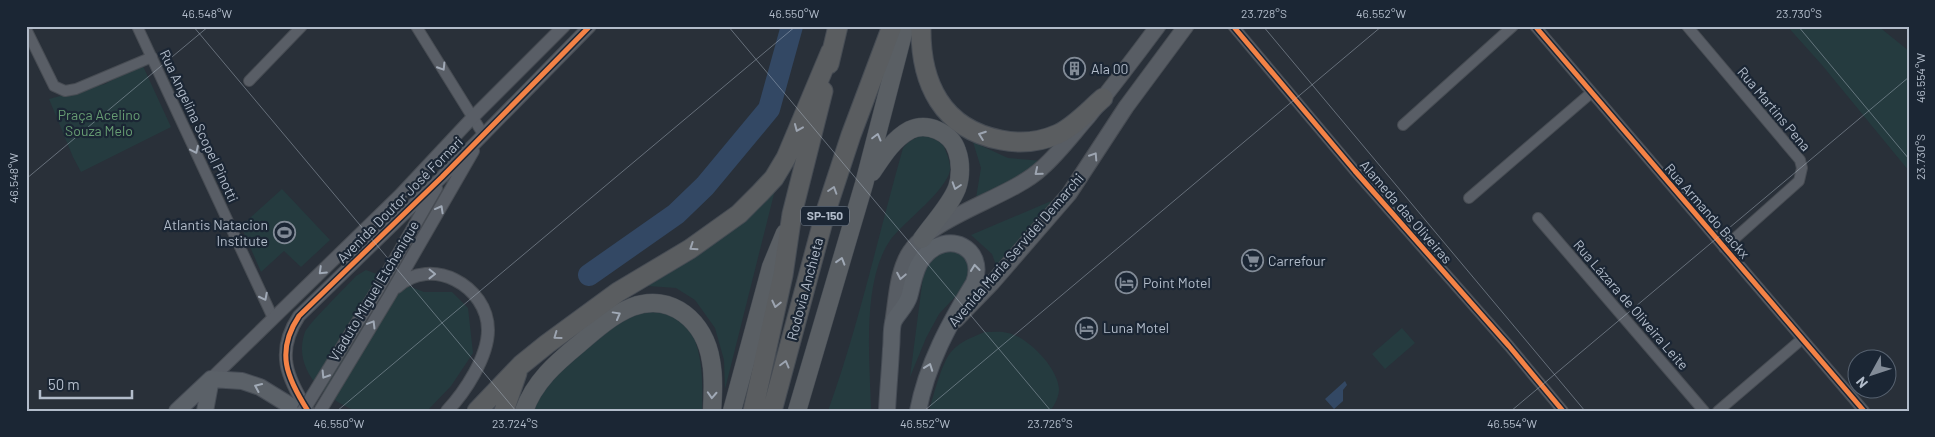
<svg xmlns="http://www.w3.org/2000/svg" width="1935" height="437" viewBox="0 0 1935 437" font-family="Barlow,sans-serif">
<style>
.green{fill:#253b3f}
.water{fill:#334864}
.lines{fill:none;stroke-linecap:round;stroke-linejoin:round}
.river{stroke:#334864;stroke-width:22}
.minor-casing{stroke:#474c53;stroke-width:12}
.tertiary-casing{stroke:#474c53;stroke-width:14}
.secondary-casing{stroke:#474c53;stroke-width:17}
.primary-casing{stroke:#464c55;stroke-width:18}
.trunk-casing{stroke:#464c54;stroke-width:19}
.motorway-casing{stroke:#464c54;stroke-width:21}
.minor{stroke:#595e66;stroke-width:10}
.tertiary{stroke:#595e66;stroke-width:12}
.secondary{stroke:#585d64;stroke-width:15}
.primary{stroke:#5b6168;stroke-width:16}
.trunk{stroke:#5a5f64;stroke-width:18}
.motorway{stroke:#5a5d60;stroke-width:19}
.tertiary-bridge-casing{stroke:#474c53;stroke-width:14;stroke-linecap:butt}
.tertiary-bridge{stroke:#595e66;stroke-width:12}
.cycleway-casing{stroke:#1b2634;stroke-width:8}
.cycleway{stroke:#f48246;stroke-width:5}
.oneway{stroke:#a0a9b6}
.oneway2{stroke:#9ca4b0}
.oneway3{stroke:#a1aab6}
.ticks{fill:none;stroke:#b2bcca;stroke-width:1;stroke-opacity:0.45}
.labels{text-anchor:middle;stroke-width:4.5;stroke-linejoin:round;paint-order:stroke}
.shield{fill:#1b2634;stroke:#858f9d;stroke-width:1}
.shield-label{font-size:12px;font-weight:bold;fill:#b2bcca}
.poi-label{font-size:14px;fill:#b2bcca;stroke:#1b2634;text-anchor:start}
.street-label{font-size:14px;fill:#b2bcca;stroke:#1b2634}
.park-label{font-size:14px;fill:#679d73;stroke:#1b2634}
.neatline{fill:none;stroke:#b2bcca;stroke-width:2}
.ticks-label{font-size:12px;text-anchor:middle;fill:#b2bcca}
</style>
<rect width="100%" height="100%" fill="#293039"/>
<path class="green" d="M1787 26H1878L1909 51V171L1822 65Z
M142 64 171 127 81 172 73 157 49 99 105 84Z
M927 135 943 144C946 152 951 162 950 170 947 190 904 222 891 239 861 281 870 361 871 411H828C859 325 878 236 903 148 909 140 917 136 927 135Z
M973 142 1008 158 1043 161 1000 189 976 198 981 168Z
M776 186 725 389 724 360 715 328 695 300 676 288 648 286 646 280Z
M282 189 330 240 301 267 284 251 261 272 241 226Z
M1056 199 997 268 992 254 971 235Z
M957 248 970 264 967 284 939 314 926 338 910 377 924 269 932 252Z
M366 270 424 292H452L468 308 473 353 451 386 427 411C412 411 365 414 354 410 323 398 292 368 305 332 309 323 347 286 356 276Z
M672 311C678 316 685 321 689 327 703 352 703 383 702 411H529L558 365 629 312Z
M1402 328 1415 343 1385 369 1372 354Z
M985 332C992 332 1001 331 1008 333 1028 337 1058 368 1059 389 1059 396 1055 405 1050 411H929C933 397 942 362 951 352 960 341 973 337 985 332Z"/>
<path class="water" d="M1345 381 1347 385 1343 390V401L1334 409 1325 399Z"/>
<g class="lines">
<path class="river" d="M589 275 676 214 705 186 769 109 792 26"/>
<defs>
<path id="minor" d="M137 26 273 318
M416 26 483 134
M1233 26 1355 171 1509 346 1563 411
M1535 26 1864 411
M1687 26 1800 160 1802 168 1799 181 1724 248
M26 29 54 86 65 91 76 89 152 57
M249 81 302 26
M1403 125 1513 26
M1469 198 1591 93
M1538 218 1704 411
M1718 411 1802 339"/>
<path id="tertiary" d="M397 287C431 255 488 286 488 330 488 357 465 392 447 411
M378 289 436 188
M211 379 400 195 473 117 564 26
M308 411C287 378 275 352 299 316L442 177 590 26
M320 411 390 295 473 151"/>
<path id="secondary" d="M893 320C896 301 897 279 905 261 922 218 1008 200 1042 168 1059 153 1073 134 1088 117 1112 87 1135 57 1158 26
M956 320 992 283 1069 194 1126 107 1186 26"/>
<path id="primary" d="M211 379 242 381 260 387 299 411
M177 411 211 379
M205 411 211 379
M887 411C888 390 890 370 891 349 892 341 891 331 893 323 895 316 906 307 909 297 913 284 914 269 923 258 947 228 987 248 974 283 949 324 927 364 918 411"/>
<path id="trunk" d="M872 172C882 157 893 139 910 130 927 122 951 132 957 151 961 162 961 177 957 188 950 206 933 223 922 239
M524 411C534 382 556 363 579 344 595 330 612 315 632 307 672 292 705 322 711 361 714 377 713 394 712 411
M732 411 771 267 785 233
M797 411 864 184 905 26"/>
<path id="motorway" d="M921 26C920 83 942 129 1001 140 1020 144 1040 142 1058 134 1075 126 1089 110 1103 98
M829 64 838 26
M477 411 521 365 547 344 618 292 690 249 739 214 760 193 774 178 786 158 831 51
M504 411 517 373
M753 411 783 275 792 214 823 91
M772 411 825 214 851 135 892 26"/>
</defs>
<use href="#minor" class="minor-casing"/>
<use href="#tertiary" class="tertiary-casing"/>
<use href="#secondary" class="secondary-casing"/>
<use href="#primary" class="primary-casing"/>
<use href="#trunk" class="trunk-casing"/>
<use href="#motorway" class="motorway-casing"/>
<use href="#minor" class="minor"/>
<use href="#tertiary" class="tertiary"/>
<use href="#secondary" class="secondary"/>
<use href="#primary" class="primary"/>
<use href="#trunk" class="trunk"/>
<use href="#motorway" class="motorway"/>
<defs>
<path id="tertiary-bridge" d="M303 411 378 289"/>
</defs>
<use href="#tertiary-bridge" class="tertiary-bridge-casing"/>
<use href="#tertiary-bridge" class="tertiary-bridge"/>
<defs>
<path id="cycleway" d="M1233 26 1355 171 1509 346 1563 411
M1535 26 1864 411
M308 411C287 378 275 352 299 316L442 177 590 26"/>
</defs>
<use href="#cycleway" class="cycleway-casing"/>
<use href="#cycleway" class="cycleway"/>
</g>
<defs><path id="oneway-chevron" d="M-2-3.5L2.5 0L-2 3.5" fill="none" stroke-width="1.6" stroke-linecap="round" stroke-linejoin="round" transform="scale(1.25)"/></defs>
<g class="oneway">
<use href="#oneway-chevron" transform="translate(442 67) rotate(58)"/>
<use href="#oneway-chevron" transform="translate(877 137) rotate(-75)"/>
<use href="#oneway-chevron" transform="translate(195 150) rotate(65)"/>
<use href="#oneway-chevron" transform="translate(956 186) rotate(108)"/>
<use href="#oneway-chevron" transform="translate(440 209) rotate(-61)"/>
<use href="#oneway-chevron" transform="translate(841 261) rotate(-73)"/>
<use href="#oneway-chevron" transform="translate(322 271) rotate(136)"/>
<use href="#oneway-chevron" transform="translate(432 274) rotate(1)"/>
<use href="#oneway-chevron" transform="translate(264 297) rotate(63)"/>
<use href="#oneway-chevron" transform="translate(617 315) rotate(-29)"/>
<use href="#oneway-chevron" transform="translate(372 324) rotate(-59)"/>
<use href="#oneway-chevron" transform="translate(325 375) rotate(122)"/>
<use href="#oneway-chevron" transform="translate(712 395) rotate(93)"/>
</g>
<g class="oneway2">
<use href="#oneway-chevron" transform="translate(798 128) rotate(113)"/>
<use href="#oneway-chevron" transform="translate(982 135) rotate(-160)"/>
<use href="#oneway-chevron" transform="translate(1094 156) rotate(-57)"/>
<use href="#oneway-chevron" transform="translate(1038 172) rotate(140)"/>
<use href="#oneway-chevron" transform="translate(833 190) rotate(-72)"/>
<use href="#oneway-chevron" transform="translate(693 247) rotate(146)"/>
<use href="#oneway-chevron" transform="translate(901 276) rotate(101)"/>
<use href="#oneway-chevron" transform="translate(776 304) rotate(103)"/>
<use href="#oneway-chevron" transform="translate(557 336) rotate(144)"/>
<use href="#oneway-chevron" transform="translate(785 364) rotate(-75)"/>
</g>
<g class="oneway3">
<use href="#oneway-chevron" transform="translate(975 268) rotate(-96)"/>
<use href="#oneway-chevron" transform="translate(929 367) rotate(-70)"/>
<use href="#oneway-chevron" transform="translate(258 387) rotate(-156)"/>
</g>
<path class="ticks" d="M193 26 516 411M728 26 1051 411M1263 26 1585 411M1798 26 1909 159M26 179 209 26M337 411 796 26M924 411 1382 26M1511 411 1909 77"/>
<defs>
<symbol id="building-ring" viewBox="-11 -11 22 22"><circle r="9.5" fill="#1b2634" stroke="#828b97" stroke-width="1.5"/><path d="M-4-6H4V6H1V3H-1V6H-4ZM-2.5-4.3h1.7v1.8h-1.7ZM.8-4.3h1.7v1.8H.8ZM-2.5-1h1.7V.8h-1.7ZM.8-1h1.7V.8H.8Z" fill="#828b97"/></symbol>
<symbol id="stadium-ring" viewBox="-11 -11 22 22"><circle r="9.5" fill="#1b2634" stroke="#828b97" stroke-width="1.5"/><path d="M0-5a6.5 5 0 1 0 0 10a6.5 5 0 1 0 0-10ZM-3.5-1.8h7v3.6h-7Z" fill="#828b97"/></symbol>
<symbol id="supermarket-ring" viewBox="-11 -11 22 22"><circle r="9.5" fill="#1b2634" stroke="#828b97" stroke-width="1.5"/><path d="M-6-5.5h2.5l.6 2H6L4.5 2H-2.5L-4.4-4H-6ZM-1.5 3.2a1.3 1.3 0 1 0 .1 0ZM3 3.2a1.3 1.3 0 1 0 .1 0Z" fill="#828b97"/></symbol>
<symbol id="hotel-ring" viewBox="-11 -11 22 22"><circle r="9.5" fill="#1b2634" stroke="#828b97" stroke-width="1.5"/><path d="M-6-4.5h1.5V1H6V5H4.5V3h-9V5H-6ZM-4 0a1.8 1.8 0 1 1 3.6 0ZM.5 0V-2.5h3Q6-2.5 6 0Z" fill="#828b97"/></symbol>
</defs>
<g fill-rule="evenodd">
<use href="#building-ring" x="1062" y="56" width="25" height="25"/>
<use href="#stadium-ring" x="272" y="220" width="25" height="25"/>
<use href="#supermarket-ring" x="1240" y="248" width="25" height="25"/>
<use href="#hotel-ring" x="1114" y="270" width="25" height="25"/>
<use href="#hotel-ring" x="1074" y="316" width="25" height="25"/>
</g>
<g class="labels">
<rect class="shield" x="801" y="206.5" width="48" height="19" rx="4"/>
<g class="shield-label">
<text x="825" y="220">SP-150</text>
</g>
<g class="poi-label">
<text x="1091" y="74">Ala 00</text>
<text x="268" y="230" text-anchor="end">Atlantis Natacion<tspan x="268" dy="16">Institute</tspan></text>
<text x="1268" y="266">Carrefour</text>
<text x="1143" y="288">Point Motel</text>
<text x="1103" y="333">Luna Motel</text>
</g>
<g class="street-label">
<text transform="translate(1774 109) rotate(50)" y="5">Rua Martins Pena</text>
<text transform="translate(199 126) rotate(65)" y="5">Rua Angelina Scopel Pinotti</text>
<text transform="translate(400 200) rotate(-45)" y="5">Avenida Doutor José Fornari</text>
<text transform="translate(1707 211) rotate(49)" y="5">Rua Armando Backx</text>
<text transform="translate(1406 212) rotate(49)" y="5">Alameda das Oliveiras</text>
<text transform="translate(1016 250) rotate(-49)" y="5">Avenida Maria Servidei Demarchi</text>
<text transform="translate(805 289) rotate(-75)" y="5">Rodovia Anchieta</text>
<text transform="translate(374 291) rotate(-59)" y="5">Viaduto Miguel Etchenique</text>
<text transform="translate(1631 305) rotate(49)" y="5">Rua Lázara de Oliveira Leite</text>
</g>
<g class="park-label">
<text x="99" y="120">Praça Acelino<tspan x="99" dy="16">Souza Melo</tspan></text>
</g>
</g>
<rect width="1935" height="437" fill="none" stroke="#1b2634" stroke-width="55"/>
<g transform="translate(1872 374) rotate(230)"><circle r="24" fill="#1b2634" stroke="#576270"/>
<path d="M0-4L9 19L0 12L-9 19Z" fill="#828b97"/>
<text y="-8" font-size="14" font-weight="bold" text-anchor="middle" fill="#b2bcca">N</text>
</g>
<path d="M40 390v8h92v-8" fill="none" stroke="#b2bcca" stroke-width="2.5"/>
<text x="48" y="390" font-size="15" fill="#b2bcca" stroke="#1b2634" stroke-width="4" paint-order="stroke">50 m</text>
<rect x="28" y="28" width="1880" height="382" class="neatline"/>
<g class="ticks-label">
<text x="207" y="18">46.548°W</text>
<text x="794" y="18">46.550°W</text>
<text x="1264" y="18">23.728°S</text>
<text x="1381" y="18">46.552°W</text>
<text x="1799" y="18">23.730°S</text>
<text transform="translate(1921 78) rotate(-90)" y="4">46.554°W</text>
<text transform="translate(1921 157) rotate(-90)" y="4">23.730°S</text>
<text transform="translate(14 178) rotate(-90)" y="4">46.548°W</text>
<text x="339" y="428">46.550°W</text>
<text x="515" y="428">23.724°S</text>
<text x="925" y="428">46.552°W</text>
<text x="1050" y="428">23.726°S</text>
<text x="1512" y="428">46.554°W</text>
</g>
</svg>
